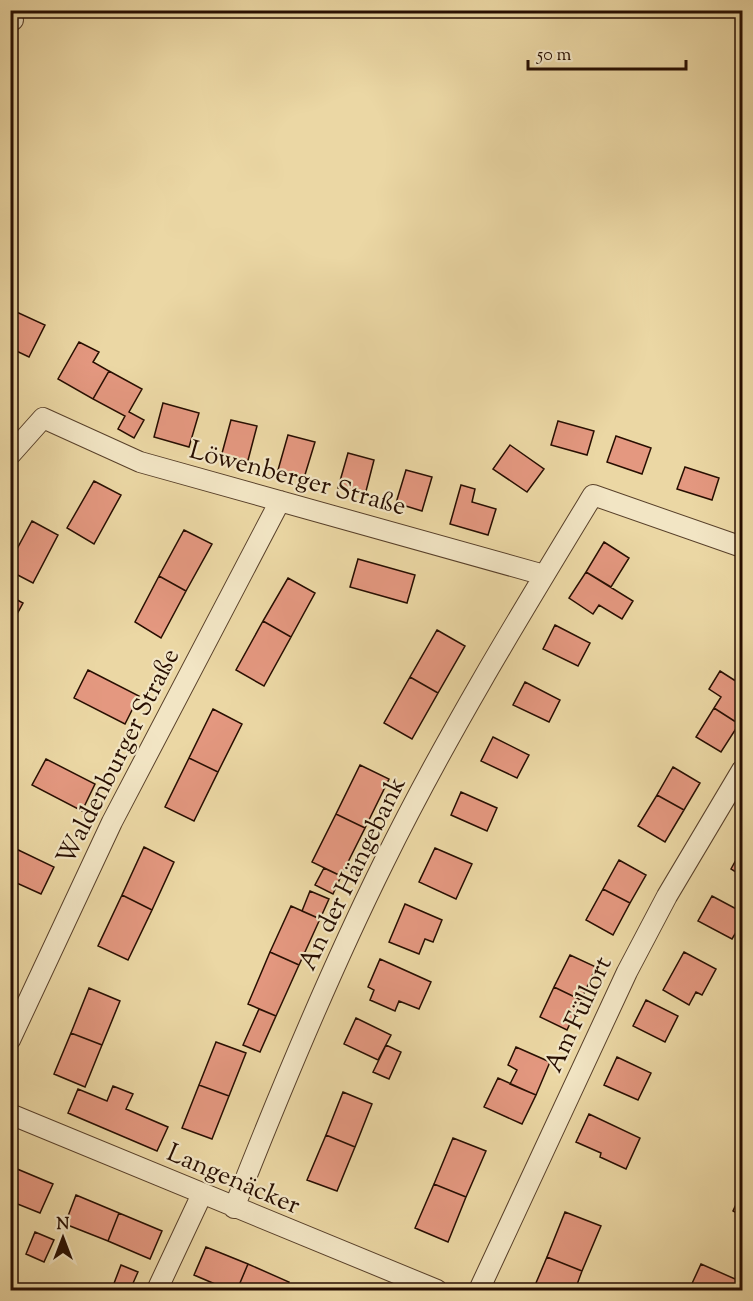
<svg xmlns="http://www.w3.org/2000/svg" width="753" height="1301" viewBox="0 0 753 1301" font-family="'Sorts Mill Goudy',serif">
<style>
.building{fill:#e49880;stroke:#270e01;stroke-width:1.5}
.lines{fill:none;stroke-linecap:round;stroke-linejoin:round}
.minor-casing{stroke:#58402a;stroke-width:22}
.minor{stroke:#f2e5c4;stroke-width:20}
.labels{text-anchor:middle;stroke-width:4.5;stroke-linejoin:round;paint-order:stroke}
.street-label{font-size:26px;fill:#270e01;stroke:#f2e5c4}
</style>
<rect width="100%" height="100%" fill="#ebd7a4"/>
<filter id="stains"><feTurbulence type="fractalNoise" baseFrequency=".00333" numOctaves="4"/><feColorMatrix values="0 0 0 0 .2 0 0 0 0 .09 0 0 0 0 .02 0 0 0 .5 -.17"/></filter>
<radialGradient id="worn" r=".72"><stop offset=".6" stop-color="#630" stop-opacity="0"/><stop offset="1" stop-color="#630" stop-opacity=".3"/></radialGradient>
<path class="building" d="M10 309 45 325 29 357 10 348Z
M79 342 99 352 93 362 109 371 93 399 58 379Z
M109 371 142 389 129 412 144 420 134 438 118 429 125 416 93 399Z
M163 403 199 413 189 447 154 437Z
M231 420 257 426 247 464 221 457Z
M558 421 594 431 587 455 551 445Z
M288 435 315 442 304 478 278 470Z
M616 436 651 448 642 474 607 462Z
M510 445 544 469 527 492 493 469Z
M348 453 374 460 365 495 338 488Z
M685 467 719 478 712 500 677 489Z
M406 470 432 477 422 511 396 503Z
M94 481 121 495 94 544 67 528Z
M461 485 475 489 472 502 496 509 488 535 450 524Z
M32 521 58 535 33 583 10 571V562Z
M184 530 212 544 186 591 159 576Z
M604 542 629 558 611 587 586 572Z
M358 559 415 575 407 603 350 587Z
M586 572 633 601 622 619 599 605 593 614 569 598Z
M159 576 186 591 161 638 135 622Z
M288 578 315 593 291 637 263 621Z
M10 596 23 603 10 627Z
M263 621 291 637 264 686 236 670Z
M555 625 590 643 578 666 543 649Z
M437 630 465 646 438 693 410 677Z
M88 670 139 696 125 724 74 698Z
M720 671 742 685V718L739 724 714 708 721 697 709 689Z
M410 677 438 693 412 739 384 723Z
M525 682 560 700 549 722 513 705Z
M714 708 739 724 721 752 696 737Z
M213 709 242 724 218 772 189 758Z
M493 737 529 755 517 778 481 761Z
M189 758 218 772 194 821 165 807Z
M46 759 95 784 82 811 32 785Z
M360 765 389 779 365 828 336 814Z
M673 767 700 783 684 810 657 795Z
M461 792 497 808 487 831 451 815Z
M657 795 684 810 665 842 638 826Z
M336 814 365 828 341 876 312 862Z
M10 846 54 867 41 894 10 880Z
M144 847 174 862 152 910 122 895Z
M435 848 472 864 456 899 419 882Z
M742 849V876L731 869Z
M619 860 646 875 630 903 603 889Z
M324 868 341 876 333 894 315 885Z
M603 889 630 903 613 935 586 920Z
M310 891 329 899 320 919 302 911Z
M122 895 152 910 128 960 98 946Z
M712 896 742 912V932L738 929 732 939 698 921Z
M405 904 442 920 433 942 425 939 419 954 389 942Z
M291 906 320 919 299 965 270 952Z
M270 952 299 965 276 1016 248 1004Z
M684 952 716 969 702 995 696 992 689 1005 663 990Z
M570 955 596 967 581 1000 554 987Z
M380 959 431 982 419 1009 399 1001 395 1011 370 1000 374 990 368 987Z
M554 987 581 1000 567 1030 540 1017Z
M89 988 120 1001 102 1045 71 1033Z
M646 1000 678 1016 665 1042 633 1026Z
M259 1009 276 1016 260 1052 243 1045Z
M356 1018 391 1035 378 1060 344 1044Z
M71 1033 102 1045 85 1087 54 1074Z
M216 1042 246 1053 229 1096 199 1085Z
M386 1045 401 1052 389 1079 373 1072Z
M516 1047 550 1062 536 1095 510 1084 517 1070 508 1065Z
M617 1057 651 1073 638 1100 604 1085Z
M498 1078 536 1095 522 1124 484 1107Z
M199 1085 229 1096 212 1139 182 1128Z
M113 1086 133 1094 126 1109 168 1127 157 1151 68 1113 78 1089 107 1101Z
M343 1092 372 1104 355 1147 326 1135Z
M589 1114 640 1138 626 1169 600 1157 601 1153 576 1142Z
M326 1135 355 1147 337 1191 307 1180Z
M453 1138 486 1151 466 1197 434 1184Z
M10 1166 53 1184 40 1213 10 1201Z
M434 1184 466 1197 448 1242 415 1228Z
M742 1192V1216L733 1211Z
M76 1195 119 1213 108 1241 65 1224Z
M565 1212 601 1226 582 1271 547 1257Z
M119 1213 162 1231 150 1259 108 1241Z
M35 1232 54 1240 44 1262 26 1254Z
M206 1247 248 1264 237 1290H229L194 1275Z
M547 1257 582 1271 575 1290H533Z
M248 1264 289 1282 285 1290H237Z
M701 1264 742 1282V1290H689Z
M121 1265 138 1272 130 1290 113 1286Z"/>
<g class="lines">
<defs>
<path id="minor" d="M10 17 13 20
M10 455 43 418 140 462 544 575
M10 1040 112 822 280 501
M10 1114 437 1290
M234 1208C280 1091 328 975 384 862 446 736 520 615 593 495L742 547
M157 1290 202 1194
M479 1290 627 972 667 896 742 770"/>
</defs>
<use href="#minor" class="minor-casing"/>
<use href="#minor" class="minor"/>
</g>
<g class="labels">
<g class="street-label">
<text transform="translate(298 477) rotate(15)" y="9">Löwenberger Straße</text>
<text transform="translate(117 756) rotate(-63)" y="9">Waldenburger Straße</text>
<text transform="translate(351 873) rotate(-64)" y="9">An der Hängebank</text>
<text transform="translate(577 1014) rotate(-65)" y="9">Am Füllort</text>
<text transform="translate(234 1178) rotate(23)" y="9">Langenäcker</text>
</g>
</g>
<rect width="753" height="1301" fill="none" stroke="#ebd7a4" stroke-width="36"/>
<rect x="12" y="12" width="729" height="1277" fill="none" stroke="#270e01" stroke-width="3"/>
<rect x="18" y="18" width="717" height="1265" fill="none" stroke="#270e01" stroke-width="1.5"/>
<g transform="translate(63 1238)" stroke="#f2e5c4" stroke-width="4.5" paint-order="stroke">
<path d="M0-4.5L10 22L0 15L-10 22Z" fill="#270e01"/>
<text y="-9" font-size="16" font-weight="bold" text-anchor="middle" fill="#270e01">N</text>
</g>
<path d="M528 60v9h158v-9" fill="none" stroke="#270e01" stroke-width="3"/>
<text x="537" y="60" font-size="18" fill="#270e01" stroke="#f2e5c4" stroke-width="4.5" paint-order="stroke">50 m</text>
<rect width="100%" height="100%" filter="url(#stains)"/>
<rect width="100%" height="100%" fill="url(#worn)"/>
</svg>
